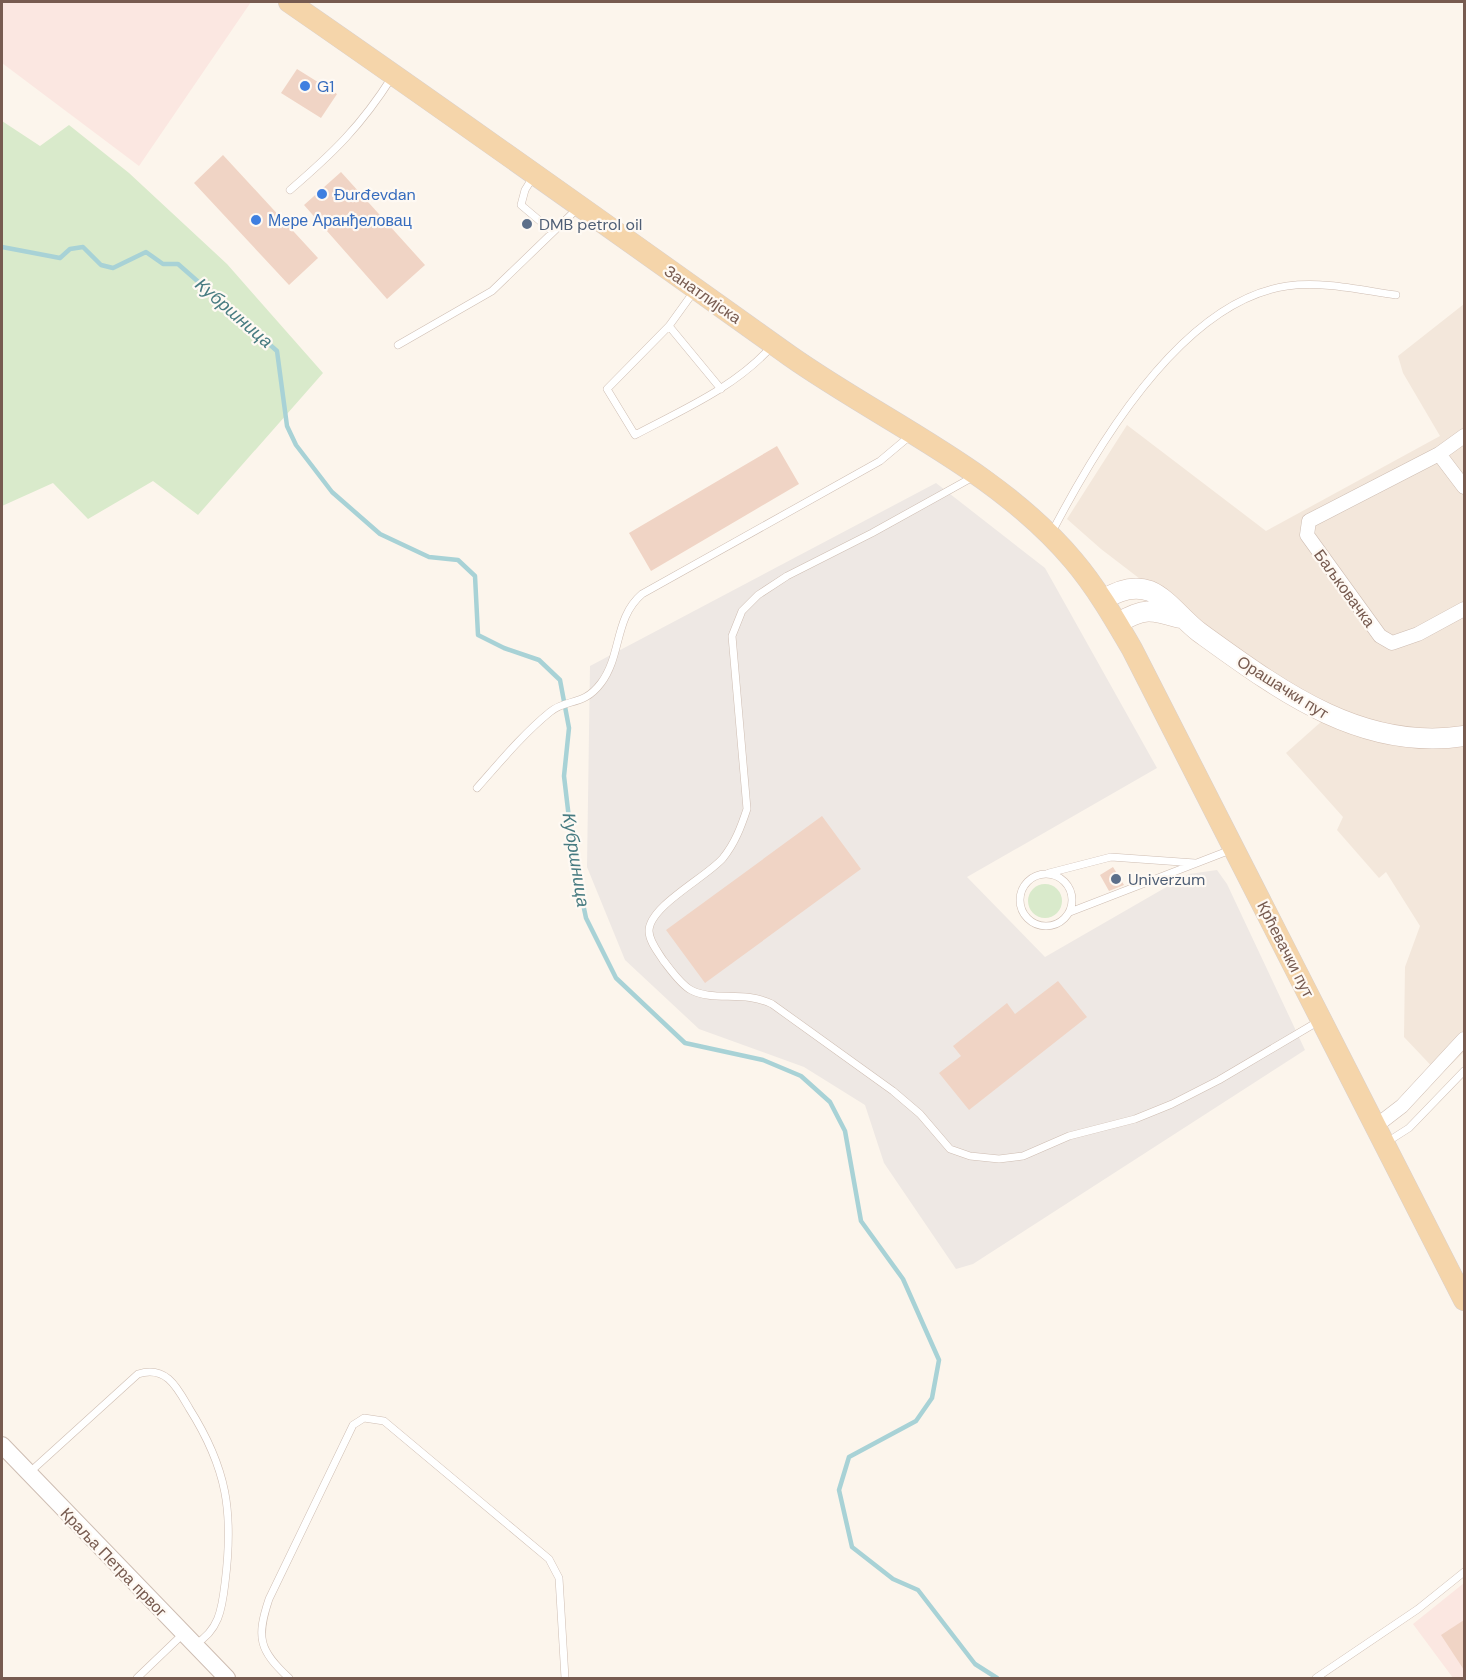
<svg xmlns="http://www.w3.org/2000/svg" width="1466" height="1680" viewBox="0 0 1466 1680" font-family="'DM Sans',sans-serif">
<style>
.residential{fill:#f3e7db}
.commercial{fill:#fbe7e1}
.industrial{fill:#eee8e4}
.green{fill:#d9eacb}
.lines{fill:none;stroke-linecap:round;stroke-linejoin:round}
.stream{stroke:#a8d2d6;stroke-width:4.5}
.building{fill:#f0d4c5}
.service-casing{stroke:#cebdb2;stroke-width:8}
.minor-casing{stroke:#cebdb2;stroke-width:15}
.tertiary-casing{stroke:#cebdb2;stroke-width:18}
.secondary-casing{stroke:#d3bfb2;stroke-width:21}
.primary-casing{stroke:#d9d1ce;stroke-width:22}
.service{stroke:#fff;stroke-width:7}
.minor{stroke:#fff;stroke-width:14}
.tertiary{stroke:#fff;stroke-width:16}
.secondary{stroke:#fff;stroke-width:20}
.primary{stroke:#f5d5aa;stroke-width:21}
.shop-dot{fill:#3f7fe0;stroke:#fef9f3;stroke-width:2}
.service-dot{fill:#5c6f8a;stroke:#fef9f3;stroke-width:2}
.labels{text-anchor:middle;stroke-width:4.5;stroke-linejoin:round;paint-order:stroke}
.shop-label{font-size:16px;fill:#366cbe;stroke:#fef9f3;text-anchor:start}
.service-label{font-size:16px;fill:#4e5e75;stroke:#fef9f3;text-anchor:start}
.street-label{font-size:16px;fill:#775b50;stroke:#fef9f3}
.water-label{font-size:18px;font-style:italic;fill:#477b81;stroke:#fef9f3}
</style>
<rect width="100%" height="100%" fill="#fcf5ec"/>
<path class="residential" d="M1464 304V1052L1440 1075 1404 1037 1405 967 1420 926 1386 872 1379 878 1337 830 1343 817 1286 753 1331 713 1204 628 1101 549 1067 519 1127 425 1266 531 1440 436 1403 373 1398 356Z"/>
<path class="commercial" d="M2 2H251L139 166 2 63Z
M1464 1583V1678H1453L1413 1624Z"/>
<path class="industrial" d="M936 483 1045 568 1157 768 967 877 1045 957 1189 874 1217 870 1227 884 1305 1050 973 1264 956 1269 884 1163 865 1105 804 1067 699 1029 625 960 587 867 590 666Z"/>
<path class="green" d="M2 121 40 146 69 125 129 173 227 264 323 373 198 515 153 481 88 519 53 483 2 506Z
M1028 901a17 17 0 1 1 34 0a17 17 0 1 1-34 0Z"/>
<g class="lines">
<path class="stream" d="M2 247 60 258 70 249 83 247 101 265 113 268 146 252 163 264H178L277 351 287 426 296 445 332 492 380 534 429 557 458 560 475 576 478 635 504 648 539 660 560 680 569 728 564 776 574 861 586 918 616 978 685 1043 763 1060 801 1076 830 1102 845 1131 861 1221 903 1279 939 1360 932 1398 916 1421 849 1457 839 1490 852 1547 893 1579 918 1590 975 1664 997 1678"/>
</g>
<path class="building" d="M297 69 337 94 321 118 281 93Z
M223 155 318 258 289 285 194 183Z
M341 172 425 265 387 299 304 205Z
M777 446 799 484 651 571 629 533Z
M822 816 861 869 705 983 666 930Z
M1113 867 1124 885 1109 891 1100 875Z
M1058 981 1087 1017 969 1110 939 1073 961 1056 953 1046 1007 1003 1015 1014Z
M1464 1620V1670L1441 1635Z"/>
<g class="lines">
<defs>
<path id="service" d="M533 177 525 190 521 205 553 232
M290 190C333 153 361 126 392 77
M695 290 669 326 607 389 635 435C682 410 736 387 772 346
M669 326 721 389
M398 345 492 291 578 208
M973 477 872 533 787 576 758 595 742 611 732 636 747 809C741 827 735 843 723 858 707 877 649 906 649 931 649 941 658 952 663 960 670 969 681 985 691 990 714 1002 744 990 772 1004L893 1091 920 1114 950 1149 970 1156 999 1159 1023 1156 1069 1136 1135 1119 1172 1104 1219 1080 1319 1021
M1051 534C1096 447 1182 301 1287 286 1323 281 1360 290 1396 295
M477 788C500 762 523 734 550 712 567 698 583 707 601 683 622 655 614 618 642 594L880 461 911 435
M1049 873 1111 857 1195 863
M1020 900a26 26 0 1 1 52 0a26 26 0 1 1-52 0Z
M1070 912 1233 849
M1387 1142 1409 1128 1464 1071
M30 1472 138 1374C166 1365 177 1387 189 1408 227 1468 234 1512 225 1583 222 1609 219 1631 194 1645
M137 1678 183 1634
M289 1678C259 1650 256 1638 269 1599L353 1425 364 1418 384 1421 549 1559 559 1578 565 1678
M1316 1678 1418 1609 1464 1572"/>
<path id="minor" d="M1464 436 1439 454 1309 521 1307 535 1380 636 1392 643 1418 634 1464 609
M1439 454 1464 487
M1376 1126 1402 1106 1464 1039"/>
<path id="tertiary" d="M2 1445 227 1678"/>
<path id="secondary" d="M1103 600C1117 591 1133 585 1150 591 1167 598 1183 620 1199 632 1278 689 1361 752 1464 736
M1118 623C1145 607 1152 610 1180 618"/>
<path id="primary" d="M289 2C457 118 623 237 790 356 884 422 997 470 1073 560 1096 587 1114 618 1132 649L1464 1300"/>
</defs>
<use href="#service" class="service-casing"/>
<use href="#minor" class="minor-casing"/>
<use href="#tertiary" class="tertiary-casing"/>
<use href="#secondary" class="secondary-casing"/>
<use href="#primary" class="primary-casing"/>
<use href="#service" class="service"/>
<use href="#minor" class="minor"/>
<use href="#tertiary" class="tertiary"/>
<use href="#secondary" class="secondary"/>
<use href="#primary" class="primary"/>
</g>
<g class="shop-dot">
<circle cx="305" cy="86" r="6"/>
<circle cx="322" cy="194" r="6"/>
<circle cx="256" cy="220" r="6"/>
</g>
<g class="service-dot">
<circle cx="527" cy="224" r="6"/>
<circle cx="1116" cy="879" r="6"/>
</g>
<g class="labels">
<g class="shop-label">
<text x="317" y="92">G1</text>
<text x="334" y="200">Đurđevdan</text>
<text x="268" y="226">Мере Аранђеловац</text>
</g>
<g class="service-label">
<text x="539" y="230">DMB petrol oil</text>
<text x="1128" y="885">Univerzum</text>
</g>
<g class="street-label">
<text transform="translate(703 294) rotate(35)" y="6">Занатлијска</text>
<text transform="translate(1345 588) rotate(54)" y="6">Баљковачка</text>
<text transform="translate(1283 687) rotate(32)" y="6">Орашачки пут</text>
<text transform="translate(1286 949) rotate(63)" y="6">Крћевачки пут</text>
<text transform="translate(114 1562) rotate(46)" y="6">Краља Петра првог</text>
</g>
<g class="water-label">
<text transform="translate(234 313) rotate(41)" y="6">Кубршница</text>
<text transform="translate(576 860) rotate(81)" y="6">Кубршница</text>
</g>
</g>
<rect width="1466" height="1680" fill="none" stroke="#775b50" stroke-width="6"/>
</svg>
